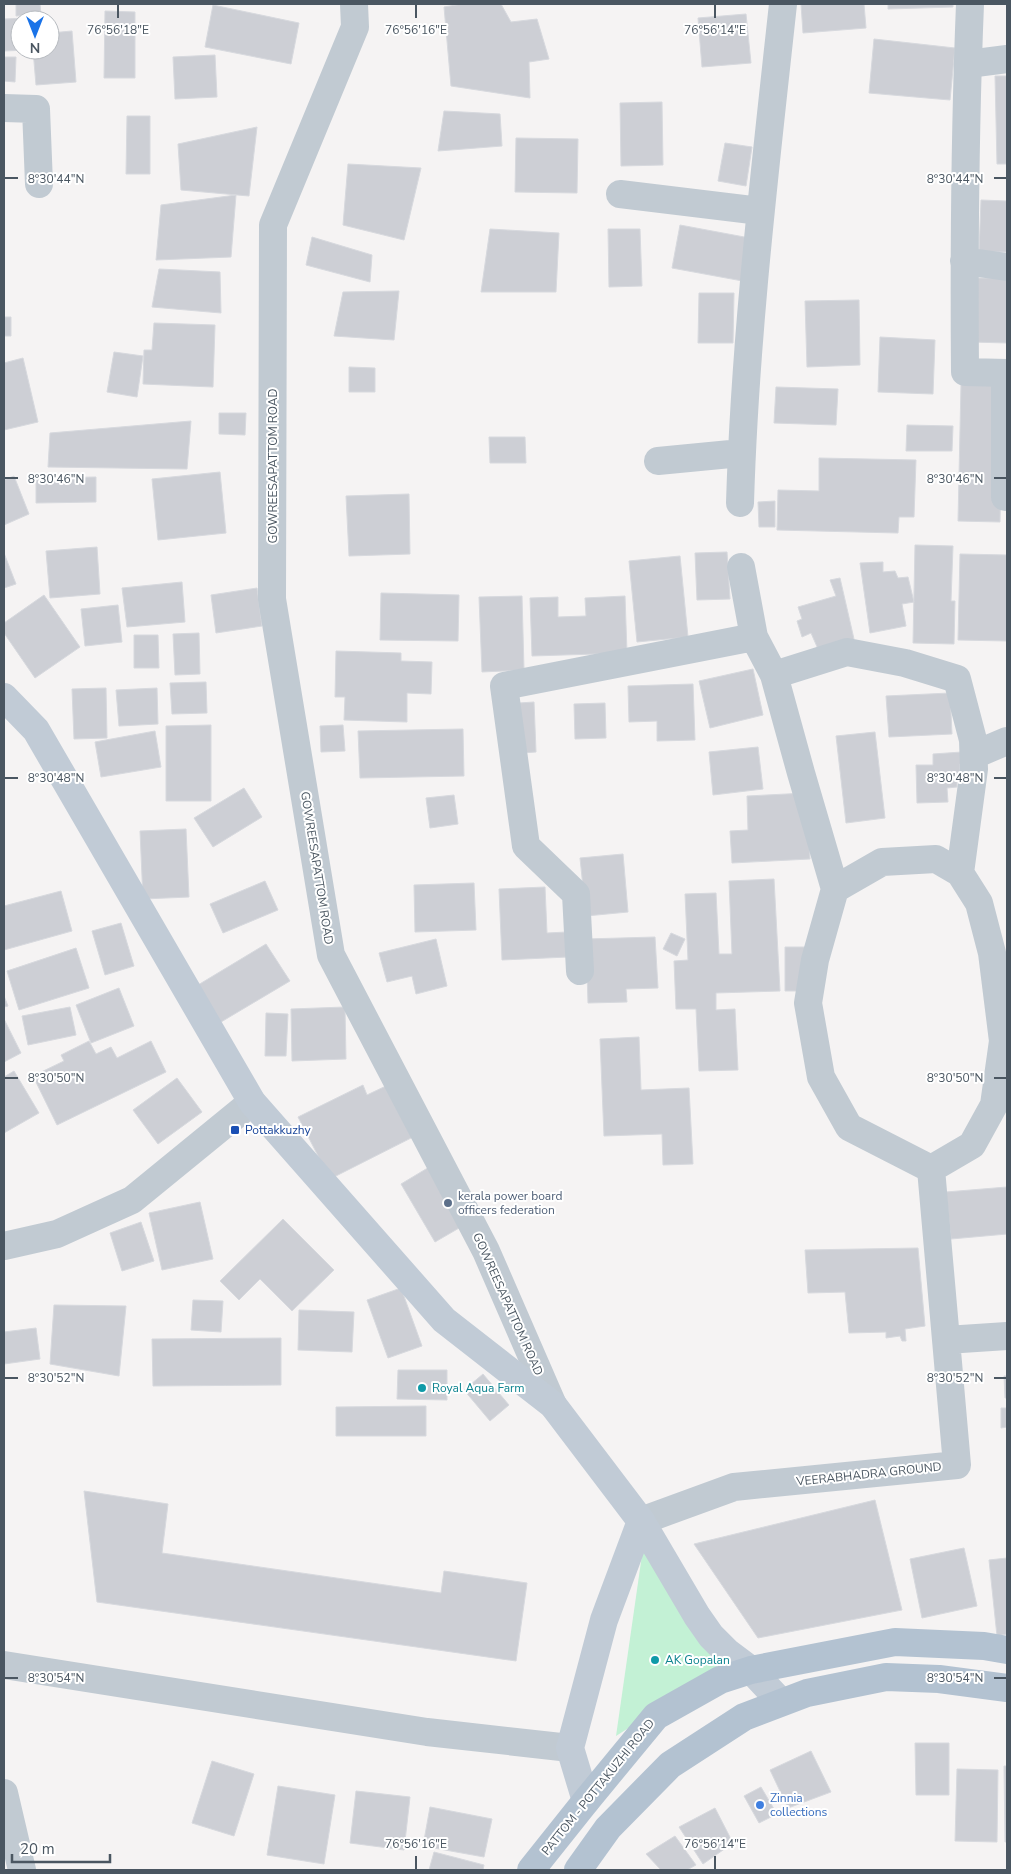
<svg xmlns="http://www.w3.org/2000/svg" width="1011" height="1874" viewBox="0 0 1011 1874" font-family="'Nunito Sans',sans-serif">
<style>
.green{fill:#c3f1d5}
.building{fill:#cdcfd5;stroke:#d7d9de}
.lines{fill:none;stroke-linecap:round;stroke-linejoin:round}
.minor{stroke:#c1cad2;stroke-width:28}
.tertiary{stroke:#c1cad2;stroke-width:28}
.secondary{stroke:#c1cbd6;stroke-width:28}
.primary{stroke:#b3c2d1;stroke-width:28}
.ticks{fill:none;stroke:#4a5661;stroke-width:2}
.transit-dot{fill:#1a4fb4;stroke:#fff;stroke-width:2}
.service-dot{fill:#5c6f8a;stroke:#fff;stroke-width:2}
.culture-dot{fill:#0f9aa8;stroke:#fff;stroke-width:2}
.shop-dot{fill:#3f7fe0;stroke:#fff;stroke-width:2}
.labels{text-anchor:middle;stroke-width:4;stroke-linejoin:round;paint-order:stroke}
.street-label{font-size:12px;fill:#4a5661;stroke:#fff}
.transit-label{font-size:12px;fill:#164399;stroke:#fff;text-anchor:start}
.service-label{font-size:12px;fill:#4e5e75;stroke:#fff;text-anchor:start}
.culture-label{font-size:12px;fill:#0d838f;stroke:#fff;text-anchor:start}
.shop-label{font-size:12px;fill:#366cbe;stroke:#fff;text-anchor:start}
.ticks-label{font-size:12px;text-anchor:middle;fill:#4a5661;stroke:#fff;stroke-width:4;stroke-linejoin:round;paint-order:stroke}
</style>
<rect width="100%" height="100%" fill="#f5f3f3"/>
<path class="green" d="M644 1541 719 1670 616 1736Z"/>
<path class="building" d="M16 4H40L41 15 16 16Z
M462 4H501L511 22 537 19 549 59 529 62 530 98 451 86 444 7Z
M801 4H864L866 28 803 33Z
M888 4H953V7L888 9Z
M213 5 299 23 291 64 205 47Z
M105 11 135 12V78H104Z
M746 14 751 63 702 67 698 18Z
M27 18V20H20V50H28L4 51V19Z
M72 31 76 82 36 85 33 50H50V33Z
M874 39 955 48 950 100 869 93Z
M215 55 217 97 175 99 173 57Z
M4 57H16L15 82 4 81Z
M995 76H1007V164H997Z
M662 102 663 165 621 166 620 103Z
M444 111 500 114 502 146 438 151Z
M127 116H150V174H126Z
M257 127 249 196 181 190 178 144Z
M516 138 578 139 577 193 515 192Z
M725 143 752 147 746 186 718 181Z
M348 164 421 168 404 240 343 225Z
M236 195 231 257 156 260 161 205Z
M981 200 1007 201V252H979Z
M680 225 755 239 748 282 672 268Z
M490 229 559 233 556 292H481Z
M608 229H640L642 286 609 287Z
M312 237 372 255 370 282 306 265Z
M159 269 220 272 221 313 152 307Z
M974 278H1007V343L972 342Z
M399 291 394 340 334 336 343 292Z
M699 293H734L733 343H698Z
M859 300 860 365 807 367 805 301Z
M4 317H11V336H4Z
M154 323 215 325 213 387 143 384 144 350H152Z
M880 337 935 340 933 394 878 392Z
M114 352 143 356 137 397 107 392Z
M23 358 38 422 4 430V363Z
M349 367 375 368V392H349Z
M961 384H1003L1000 522 958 521Z
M776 387 838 389 836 425 774 423Z
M219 413H246L245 435 219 434Z
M191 421 187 469 48 467 50 433Z
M907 425 953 426 952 451H906Z
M489 437H525L526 463H490Z
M819 458 916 460 914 517H899L898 533 777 530 778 490 819 491Z
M220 472 226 533 158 540 152 479Z
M14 476 29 514 4 525V480Z
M96 477V502L36 503V478Z
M409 494 410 554 349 556 346 496Z
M775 501V527H759L758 502Z
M915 545 953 546 951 601H955L954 644 913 643Z
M97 547 100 594 50 598 46 551Z
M727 552 730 599 697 600 695 553Z
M4 553 16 584 4 588Z
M960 554 1007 555V641L958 640Z
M680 556 688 637 637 642 629 561Z
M883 562V572L895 571 898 578 908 577 914 602 902 604 906 626 870 633 860 563Z
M840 578 854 639 818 649 811 633 802 637 797 621 802 619 798 607 836 596 830 580Z
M182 582 185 622 127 627 122 588Z
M257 588 262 626 216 633 211 595Z
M381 593 459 595 458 641 380 640Z
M44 595 80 647 35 678 4 633V623Z
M522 596 524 670 482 672 479 597Z
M625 596 627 653 532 656 530 598 558 597V617L586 616 585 598Z
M118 605 122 642 85 646 81 609Z
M199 633 200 674 175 675 173 634Z
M134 635H158L159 668H134Z
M336 651 401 653V661L432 662 431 694 407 693V722L344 720 345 697H335Z
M753 669 763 715 710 728 699 681Z
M206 682 207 713 172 714 170 683Z
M693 684 695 740 657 741V721L629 722 628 686Z
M106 688 107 738 74 739 72 689Z
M157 688 158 724 119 726 116 690Z
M950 693 952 734 889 737 886 696Z
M534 702 536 752 521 753 519 703Z
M605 703 606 738 575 739 574 704Z
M211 725V801H166V726Z
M343 725 345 751 321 752 320 726Z
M463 729 464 776 360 778 358 731Z
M155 731 161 767 101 777 95 742Z
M875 732 885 818 846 823 836 736Z
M758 747 763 789 713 795 709 752Z
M962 752V764H960V774H957V787L947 788 948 802 917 803 916 765H933V754Z
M244 788 262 817 213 847 194 818Z
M806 793 810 859 732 863 730 831 748 830 747 796Z
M454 795 458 824 430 828 426 798Z
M186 829 189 897 143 899 140 831Z
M623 854 628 912 586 916 580 858Z
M774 879 780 991 716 993V1010L735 1009 738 1070 699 1071 696 1009H676L674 961 688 960 685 894 716 893 719 954H732L729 881Z
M265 881 278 910 223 933 210 904Z
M474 883 476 930 415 932 414 885Z
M545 887 547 933 567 932 568 957 502 960 499 889Z
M61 891 72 931 4 950V906Z
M121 923 134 966 105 975 92 931Z
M671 933 685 939 677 956 663 949Z
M655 937 658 988 626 989 627 1002 588 1003 586 939Z
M436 939 447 986 416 994 412 976 387 982 379 953Z
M266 944 290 981 216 1025 193 988Z
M785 947H806V991H785Z
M76 948 89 988 19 1010 7 971Z
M119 988 134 1026 91 1043 76 1005Z
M4 996 8 1006 4 1007Z
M70 1007 76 1035 28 1045 22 1016Z
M345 1007 346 1059 292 1061 291 1009Z
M266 1013 288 1014 286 1056H265Z
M4 1019 21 1053 4 1062Z
M639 1037 641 1090 689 1088 693 1164 663 1165 662 1134 604 1136 600 1039Z
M89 1041 96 1054 111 1047 117 1058 151 1041 166 1072 57 1125 33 1076 64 1061 61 1055Z
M14 1071 39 1113 4 1133V1077Z
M177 1078 202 1112 158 1144 133 1110Z
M363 1085 367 1095 388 1085 415 1136 330 1179 298 1117Z
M431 1166 466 1224 435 1242 401 1184Z
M1007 1187V1234L951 1239 946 1192Z
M200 1202 213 1259 162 1270 149 1213Z
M283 1219 334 1270 292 1311 260 1279 239 1300 220 1281Z
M141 1222 154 1261 122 1271 110 1233Z
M918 1248 925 1326 905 1329 906 1341H902L900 1336 886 1338V1332L849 1333 845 1292 808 1293 805 1250Z
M401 1288 422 1346 388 1358 367 1300Z
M193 1300 223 1301 221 1332 191 1330Z
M54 1305 126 1306 119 1376 50 1364Z
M299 1310 354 1312 352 1352 298 1350Z
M36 1328 40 1359 4 1364V1332Z
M281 1338V1385L153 1386 152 1339Z
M398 1370H447V1400L397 1399Z
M483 1374 509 1405 490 1421 464 1390Z
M1004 1376H1007V1398H1005Z
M426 1406V1436H336V1407Z
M1001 1408H1007V1427L1001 1428Z
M84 1491 168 1504 162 1553 441 1593 444 1571 527 1583 516 1661 97 1602Z
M875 1500 902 1610 758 1638 694 1544Z
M964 1548 977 1606 922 1618 910 1559Z
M1007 1558V1634L997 1636 989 1560Z
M915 1743H949V1795H916Z
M811 1751 831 1792 788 1808 770 1770Z
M212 1761 254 1774 234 1836 192 1823Z
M1004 1766H1007V1842H1005Z
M957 1769 998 1770 997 1842 955 1841Z
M278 1786 335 1795 324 1864 267 1855Z
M761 1787 777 1814 759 1823 744 1796Z
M356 1791 410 1797 404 1850 350 1843Z
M430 1807 492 1819 484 1857 423 1846Z
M715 1808 733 1843 703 1864 679 1827Z
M675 1836 696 1865 687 1870H661L646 1854Z
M434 1852 484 1865 483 1870H429Z"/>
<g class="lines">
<path class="minor" d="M970 4C965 127 964 250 965 372L1007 373
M968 64 1007 59
M4 108 36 109 39 184
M620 194 760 211
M964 261 1007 267
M1005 373V497
M658 461 741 453
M740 503C745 336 765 170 783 4
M741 567 754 637
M774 675 847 652 905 663 957 679 973 740 974 769 960 873
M974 755 1007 741
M580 971 576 894 526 846 504 686 754 637 774 675 801 773 835 889
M4 1246 57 1234 132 1200 252 1102
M946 1340 1007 1336
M641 1521 734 1487 957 1465 931 1169 849 1127 821 1077 808 1003 815 960 835 889 882 862 936 859 960 873 979 903 992 953 1003 1041 994 1105 972 1145 931 1169
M4 1665 427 1732 570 1748
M4 1793 22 1870"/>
<path class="tertiary" d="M354 4 355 27 273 225 272 599 331 955 486 1251 553 1405"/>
<path class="secondary" d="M4 697 36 730 252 1102 444 1320 553 1405 641 1521 697 1616 711 1636 727 1652 751 1670 781 1702
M586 1801 570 1748 604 1620 641 1521"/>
<path class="primary" d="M531 1870 586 1801 656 1716 720 1680 751 1670 895 1642 984 1646 1007 1650
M578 1870 608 1828 670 1765 744 1717 807 1693 886 1677 939 1679 1007 1688"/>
</g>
<path class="ticks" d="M118 5V18M416 5V18M715 5V18M5 178H18M994 178H1006M5 478H18M994 478H1006M5 778H18M994 778H1006M5 1078H18M994 1078H1006M5 1378H18M994 1378H1006M5 1678H18M994 1678H1006M416 1856V1869M715 1856V1869"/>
<rect class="transit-dot" x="230" y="1125" width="10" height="10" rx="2.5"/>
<circle class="service-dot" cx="448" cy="1203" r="5"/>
<g class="culture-dot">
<circle cx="422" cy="1388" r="5"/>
<circle cx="655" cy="1660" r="5"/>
</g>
<circle class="shop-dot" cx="760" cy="1805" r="5"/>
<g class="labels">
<g class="street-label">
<text transform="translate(273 466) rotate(-90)" y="4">GOWREESAPATTOM ROAD</text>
<text transform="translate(317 868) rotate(81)" y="4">GOWREESAPATTOM ROAD</text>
<text transform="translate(508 1304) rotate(66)" y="4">GOWREESAPATTOM ROAD</text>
<text transform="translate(869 1474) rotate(-6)" y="4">VEERABHADRA GROUND</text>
<text transform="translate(598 1787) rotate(-51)" y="4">PATTOM - POTTAKUZHI ROAD</text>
</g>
<g class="transit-label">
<text x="245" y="1134">Pottakkuzhy</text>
</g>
<g class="service-label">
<text x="458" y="1200">kerala power board<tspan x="458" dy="14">officers federation</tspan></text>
</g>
<g class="culture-label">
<text x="432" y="1392">Royal Aqua Farm</text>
<text x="665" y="1664">AK Gopalan</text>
</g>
<g class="shop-label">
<text x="770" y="1802">Zinnia<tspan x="770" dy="14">collections</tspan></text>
</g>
</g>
<g class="ticks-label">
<text x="118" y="34">76°56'18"E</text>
<text x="416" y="34">76°56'16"E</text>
<text x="715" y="34">76°56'14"E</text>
<text x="955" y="183">8°30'44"N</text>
<text x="56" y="183">8°30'44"N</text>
<text x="955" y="483">8°30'46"N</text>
<text x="56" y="483">8°30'46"N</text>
<text x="56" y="782">8°30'48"N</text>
<text x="955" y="782">8°30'48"N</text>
<text x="56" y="1082">8°30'50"N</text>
<text x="955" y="1082">8°30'50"N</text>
<text x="955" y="1382">8°30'52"N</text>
<text x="56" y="1382">8°30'52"N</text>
<text x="955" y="1682">8°30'54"N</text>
<text x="56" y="1682">8°30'54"N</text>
<text x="416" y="1848">76°56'16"E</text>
<text x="715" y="1848">76°56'14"E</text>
</g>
<rect width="1011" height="1874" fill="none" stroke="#4a5661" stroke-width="10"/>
<g transform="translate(35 35) rotate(180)"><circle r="24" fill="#ffffff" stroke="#b7bbc0"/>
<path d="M0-4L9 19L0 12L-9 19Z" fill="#1a73e8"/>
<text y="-8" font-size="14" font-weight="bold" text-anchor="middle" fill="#4a5661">N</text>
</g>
<path d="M12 1854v8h98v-8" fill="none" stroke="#4a5661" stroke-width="2.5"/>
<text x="20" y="1854" font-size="15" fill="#4a5661" stroke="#ffffff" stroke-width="4" paint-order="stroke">20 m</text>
</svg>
